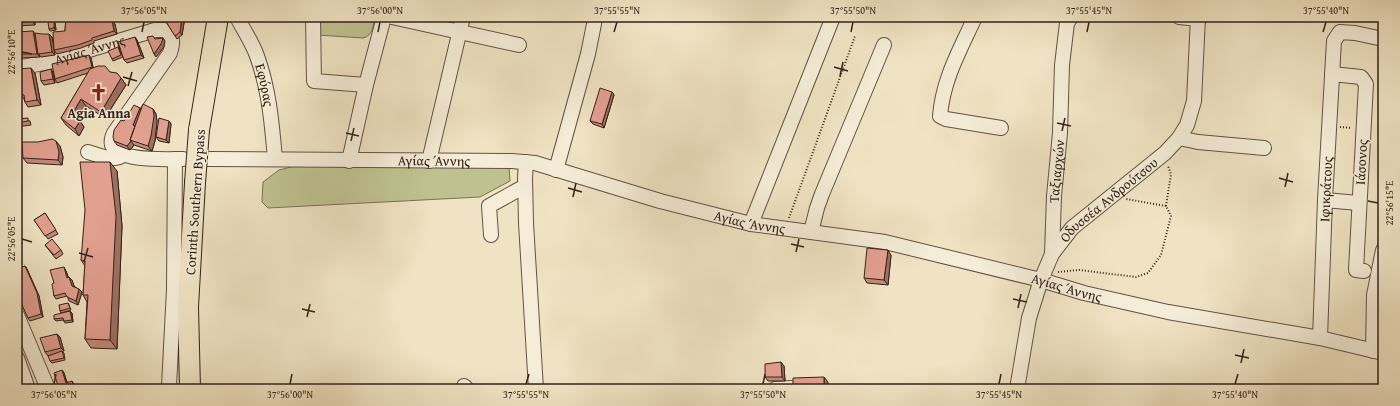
<svg xmlns="http://www.w3.org/2000/svg" width="1400" height="406" viewBox="0 0 1400 406" font-family="'Gentium Book Plus',serif">
<style>
.green{fill:#bfc290;stroke:#7a7255}
.lines{fill:none;stroke-linecap:round;stroke-linejoin:round}
.minor-casing{stroke:#635244;stroke-width:16}
.highway-casing{stroke:#34221a;stroke-width:22}
.path{stroke:#34221a;stroke-width:2;stroke-dasharray:1 2;stroke-linecap:butt}
.minor{stroke:#f5edd8;stroke-width:14}
.highway{stroke:#f0e3c3;stroke-width:20}
.highway-bridge-casing{stroke:#34221a;stroke-width:22;stroke-linecap:butt}
.highway-bridge{stroke:#f0e3c3;stroke-width:20}
.wall{fill:#c28a7b;stroke:#34221a}
.shaded-wall{fill:#9e7064;stroke:#34221a}
.building{fill:#e2a08f;stroke:#34221a}
.ticks{fill:none;stroke:#34221a;stroke-width:1.5}
.labels{text-anchor:middle;stroke-width:3;stroke-linejoin:round;paint-order:stroke}
.street-label{font-size:14px;fill:#34221a;stroke:#f5edd8}
.poi-label{font-size:14px;font-weight:bold;fill:#34221a;stroke:#f5edd8}
.neatline{fill:none;stroke:#34221a;stroke-width:1.5}
.ticks-label{font-size:10px;text-anchor:middle;fill:#34221a}
</style>
<rect width="100%" height="100%" fill="#f0e3c3"/>
<filter id="stains"><feTurbulence type="fractalNoise" baseFrequency=".005" numOctaves="4"/><feColorMatrix values="0 0 0 0 .2 0 0 0 0 .09 0 0 0 0 .02 0 0 0 .5 -.17"/></filter>
<radialGradient id="worn" r=".72"><stop offset=".6" stop-color="#630" stop-opacity="0"/><stop offset="1" stop-color="#630" stop-opacity=".3"/></radialGradient>
<path class="green" d="M317 17H375C373 25 373 36 363 38L317 35Z
M295 166H509L510 181 480 197 268 208 262 202 263 182 279 170Z"/>
<g class="lines">
<defs>
<g id="minor">
<path id="s1" d="M237 17C243 29 252 42 257 56 269 89 272 124 275 159"/>
<path d="M313 17 314 81 366 85"/>
<path d="M392 17 519 45"/>
<path d="M975 17C960 50 943 79 940 116L946 119 1001 128"/>
<path d="M1179 17 1199 19"/>
<path id="s2" d="M17 68 49 62 155 30H165C174 36 173 43 170 53L114 133C112 137 111 141 112 145 118 162 168 159 183 159"/>
<path d="M1332 74 1361 77 1366 84 1356 270 1364 271"/>
<path d="M1179 138 1198 142 1264 148"/>
<path d="M88 152C99 155 114 163 124 154"/>
<path id="s3" d="M207 159 512 161 535 163 660 201 751 224 885 242 1041 280 1084 293 1168 312 1320 338 1383 353"/>
<path d="M349 161 366 85 384 17"/>
<path d="M429 161 463 17"/>
<path d="M526 162 525 178 526 223 536 389"/>
<path d="M556 170 588 54 594 24 595 17"/>
<path d="M1325 200 1358 203"/>
<path d="M751 224 833 17"/>
<path d="M811 232 817 208 822 194 884 45"/>
<path d="M491 235 489 206 525 186"/>
<path id="s4" d="M1052 254 1054 196 1060 133 1062 65 1067 23 1071 17"/>
<path d="M17 315 48 389"/>
<path id="s5" d="M1320 338 1325 200 1334 41 1340 32 1355 33 1383 39"/>
<path d="M1373 351 1374 295 1383 250"/>
<path d="M17 358 28 389"/>
<path d="M169 386 174 289 175 159"/>
<path d="M464 386 467 389"/>
<path d="M775 389 791 388"/>
<path id="s6" d="M1017 389 1029 318 1041 280 1052 254 1072 228 1165 153 1179 138 1187 125 1194 101 1198 17"/>
</g>
<path id="highway" d="M199 130 218 17
M190 389 188 307 195 183"/>
</defs>
<use href="#minor" class="minor-casing"/>
<use href="#highway" class="highway-casing"/>
<path class="path" d="M1340 127 1352 128
M1166 206 1171 174 1168 166
M789 218 855 36
M1058 272 1079 270 1136 277 1148 273 1161 255 1171 216 1166 206 1126 199"/>
<use href="#minor" class="minor"/>
<use href="#highway" class="highway"/>
<defs>
<path id="highway-bridge" d="M195 183 199 130"/>
</defs>
<use href="#highway-bridge" class="highway-bridge-casing"/>
<use href="#highway-bridge" class="highway-bridge"/>
</g>
<path class="wall" d="M17 17H35V25L17 26Z
M51 17H93L94 18V20L107 21 115 24 117 34 94 41V43L81 48 57 54 54 50 65 31 66 17 51 18Z
M130 17H146V18L134 20 131 19Z
M163 17H185L182 35 177 39Z
M54 21 55 23 56 30 50 31 49 29Z
M17 32 35 34 52 37 55 55 41 57 39 55 40 57 20 58V62L17 63Z
M135 37 137 40 144 58 127 63 124 60Z
M119 49 123 57 113 61 112 59Z
M91 58 93 68 110 72 121 78 126 85 105 118 86 106 78 119 84 127 79 136 66 125 61 118 88 73 57 83 55 79Z
M17 69 35 73 41 105 28 107 25 102 24 99 20 94 21 98 17 99Z
M51 69 53 73 55 83 44 85 41 81Z
M612 92 614 95 604 128 593 124 590 121Z
M141 109H153L156 114 157 121 155 141 152 151 134 145 130 150 117 145 114 141 124 121Z
M17 118V119L30 121 31 125 17 127Z
M169 121 171 124 169 143 159 141 156 137Z
M60 146 63 157 62 165 27 163 23 158Z
M117 171 122 226 117 349 91 348 85 339 87 302 83 295 85 266 81 260Z
M45 213 58 234 48 239 34 220Z
M17 223 20 228 22 244H17Z
M45 245 61 250 63 254 56 259Z
M891 255 888 285 867 283 864 278Z
M17 258 19 268 25 266 27 269 39 296 43 317 30 321 28 318 17 294Z
M66 271 68 277 72 280 74 286 82 292 78 305 69 301 67 296 56 299 54 296V283Z
M68 303 69 305 71 310 61 313 60 311Z
M70 311 72 313 73 322 65 323 63 320 56 321 54 319Z
M57 334 60 337 64 351 48 356 45 352Z
M62 351 64 353 65 360 52 363 50 361Z
M784 366 785 381H768L765 377Z
M62 370 64 373 67 382 74 384 75 387 79 386 81 389H59Z"/>
<path class="shaded-wall" d="M32 17H35V25L32 21Z
M91 17H93L94 18V24L91 21Z
M182 17H185L182 35 180 32Z
M112 20 115 24 117 34 114 31Z
M54 21 55 23 56 30 54 28Z
M33 31 35 34 40 57 37 54Z
M49 34 52 37 55 55 52 52Z
M135 37 137 40 144 58 141 55Z
M17 38V54L20 58V62L17 57Z
M163 38 165 41 164 47 156 57 154 54Z
M89 55 91 58 94 71 92 67Z
M31 68 35 73 41 105 37 100Z
M51 69 53 73 55 83 53 79Z
M17 76 21 98 18 93Z
M121 78 126 85 105 118 101 112Z
M612 92 614 95 604 128 602 124Z
M81 99 86 106 77 121 72 114Z
M140 108 142 111 135 129 133 125Z
M153 109 156 114 157 121 155 141 152 151 148 146Z
M80 121 84 127 79 136 75 129Z
M169 121 171 124 169 143 166 140Z
M56 141 60 146 63 157 62 165 58 160Z
M131 141 134 145 130 150 127 146Z
M110 162 117 171 122 226 117 349 110 340Z
M17 223 20 228 22 244 18 238Z
M888 250 891 255 888 285 884 280Z
M17 258 20 270 17 266Z
M25 266 27 269 39 296 43 317 41 314Z
M64 267 66 271 70 281 67 278Z
M69 277 72 280 75 289 72 286Z
M79 289 82 292 78 305 76 301Z
M70 311 72 313 73 322 72 320Z
M57 334 60 337 64 351 61 348Z
M781 362 784 366 785 381 782 377Z
M62 370 64 373 68 386 66 383Z
M824 377 828 382V389H824Z
M72 381 74 384 75 389 73 385Z"/>
<path class="building" d="M17 17H32V21L17 23Z
M66 17H91V21L97 20 100 17H104L105 21 112 20 114 31 92 38V40L78 45 54 50 53 32 65 31Z
M163 17H182L180 32 175 36Z
M54 21V28L49 29 48 22Z
M33 31 37 54H17V32Z
M35 33 42 34H49L52 52 38 54Z
M153 36 155 39 163 38 161 44 154 54 147 37Z
M135 37 141 55 124 60 118 42Z
M118 47 121 55 112 59 108 51Z
M89 55 92 67 55 79 52 64Z
M98 66H105L110 72 117 73 121 78 101 112 81 99 72 114 80 121 75 129 61 118 90 69Z
M31 68 37 100 25 102 24 95 20 94 17 79V69Z
M51 69 53 79 41 81 40 72Z
M600 88 612 92 602 124 590 121Z
M143 104 153 109 154 116 151 136 148 146 130 140Z
M134 105 140 108 133 125 135 126 130 140 131 141 127 146 114 141 113 137 114 130 121 120 124 121Z
M28 118V121L17 123V119Z
M159 118 169 121 166 140 156 137Z
M52 139 56 141 59 152 58 160 23 158 22 142H38Z
M80 162H110L116 216 110 340 85 339 88 295H83L85 261 81 260 85 210Z
M45 213 56 230 45 236 34 220Z
M17 225 18 238 17 239Z
M52 239 61 250 54 255 45 245Z
M867 248 888 250 884 280 864 278Z
M25 266 37 293 41 314 28 318 17 294V269Z
M64 267 67 278 69 277 72 286 79 289 76 301 67 297 65 293 54 296 52 284 54 283 50 270Z
M68 303 70 308 60 311 59 305Z
M70 311 72 320 64 321 63 318 54 319V315Z
M57 334 61 348 45 352 40 338Z
M62 351 64 358 50 361 48 356Z
M781 362 782 377H765V364Z
M62 370 66 383 72 381 73 385 62 389H59L54 373Z
M824 377V389H793V378Z
M79 386 80 389H69Z"/>
<path class="ticks" d="M142 32 144 22M378 32 380 22M614 32 617 22M851 32 853 22M1087 32 1089 22M1323 32 1326 22M22 52 32 54M834 67 848 71M840 76 843 62M123 77 137 81M128 86 132 72M1057 123 1071 126M1062 131 1065 118M346 133 359 136M351 141 354 128M1279 178 1293 182M1285 187 1288 173M568 188 582 192M573 197 576 183M1368 201 1378 203M22 239 32 242M791 244 804 247M796 252 799 239M79 253 93 257M84 262 88 248M1013 299 1027 302M1018 308 1021 294M302 309 315 312M307 317 310 304M1235 355 1249 358M1241 363 1244 349M54 384 56 374M290 384 292 374M526 384 529 374M763 384 765 374M999 384 1001 374M1235 384 1238 374"/>
<defs>
<symbol id="church-bare" viewBox="-9 -9 18 18"><path d="M-1.2-6h2.4v3.5h3.3v2.4h-3.3V6h-2.4V-.1h-3.3v-2.4h3.3Z" fill="#8f2418" stroke="#f5edd8" stroke-width="2.5" paint-order="stroke"/></symbol>
</defs>
<g fill-rule="evenodd">
<use href="#church-bare" x="86" y="80" width="25" height="25"/>
</g>
<g class="labels">
<g class="street-label">
<text dy="5" stroke="none"><textPath href="#s2" startOffset="75">Αγίας Άννης</textPath></text>
<text dy="5" stroke="none"><textPath href="#s1" startOffset="74">Εφύρας</textPath></text>
<text dy="5" stroke="none"><textPath href="#s3" startOffset="227">Αγίας Άννης</textPath></text>
<text transform="translate(1361 162) rotate(-87)" y="5">Ιάσονος</text>
<text dy="5" stroke="none"><textPath href="#s4" startOffset="83">Ταξιαρχών</textPath></text>
<text dy="5" stroke="none"><textPath href="#s5" startOffset="149">Ιφικράτους</textPath></text>
<text dy="5" stroke="none"><textPath href="#s6" startOffset="219">Οδυσσέα Ανδρούτσου</textPath></text>
<text transform="translate(195 202) rotate(-86)" y="5">Corinth Southern Bypass</text>
<text dy="5" stroke="none"><textPath href="#s3" startOffset="551">Αγίας Άννης</textPath></text>
<text dy="5" stroke="none"><textPath href="#s3" startOffset="875">Αγίας Άννης</textPath></text>
</g>
<g class="poi-label">
<text x="99" y="118">Agia Anna</text>
</g>
</g>
<rect width="1400" height="406" fill="none" stroke="#f0e3c3" stroke-width="44"/>
<rect x="22" y="22" width="1356" height="362" class="neatline"/>
<g class="ticks-label">
<text x="144" y="14">37°56'05"N</text>
<text x="380" y="14">37°56'00"N</text>
<text x="617" y="14">37°55'55"N</text>
<text x="853" y="14">37°55'50"N</text>
<text x="1089" y="14">37°55'45"N</text>
<text x="1326" y="14">37°55'40"N</text>
<text transform="translate(11 52) rotate(-90)" y="4">22°56'10"E</text>
<text transform="translate(1389 203) rotate(-90)" y="4">22°56'15"E</text>
<text transform="translate(11 239) rotate(-90)" y="4">22°56'05"E</text>
<text x="54" y="398">37°56'05"N</text>
<text x="290" y="398">37°56'00"N</text>
<text x="526" y="398">37°55'55"N</text>
<text x="763" y="398">37°55'50"N</text>
<text x="999" y="398">37°55'45"N</text>
<text x="1235" y="398">37°55'40"N</text>
</g>
<rect width="100%" height="100%" filter="url(#stains)"/>
<rect width="100%" height="100%" fill="url(#worn)"/>
</svg>
